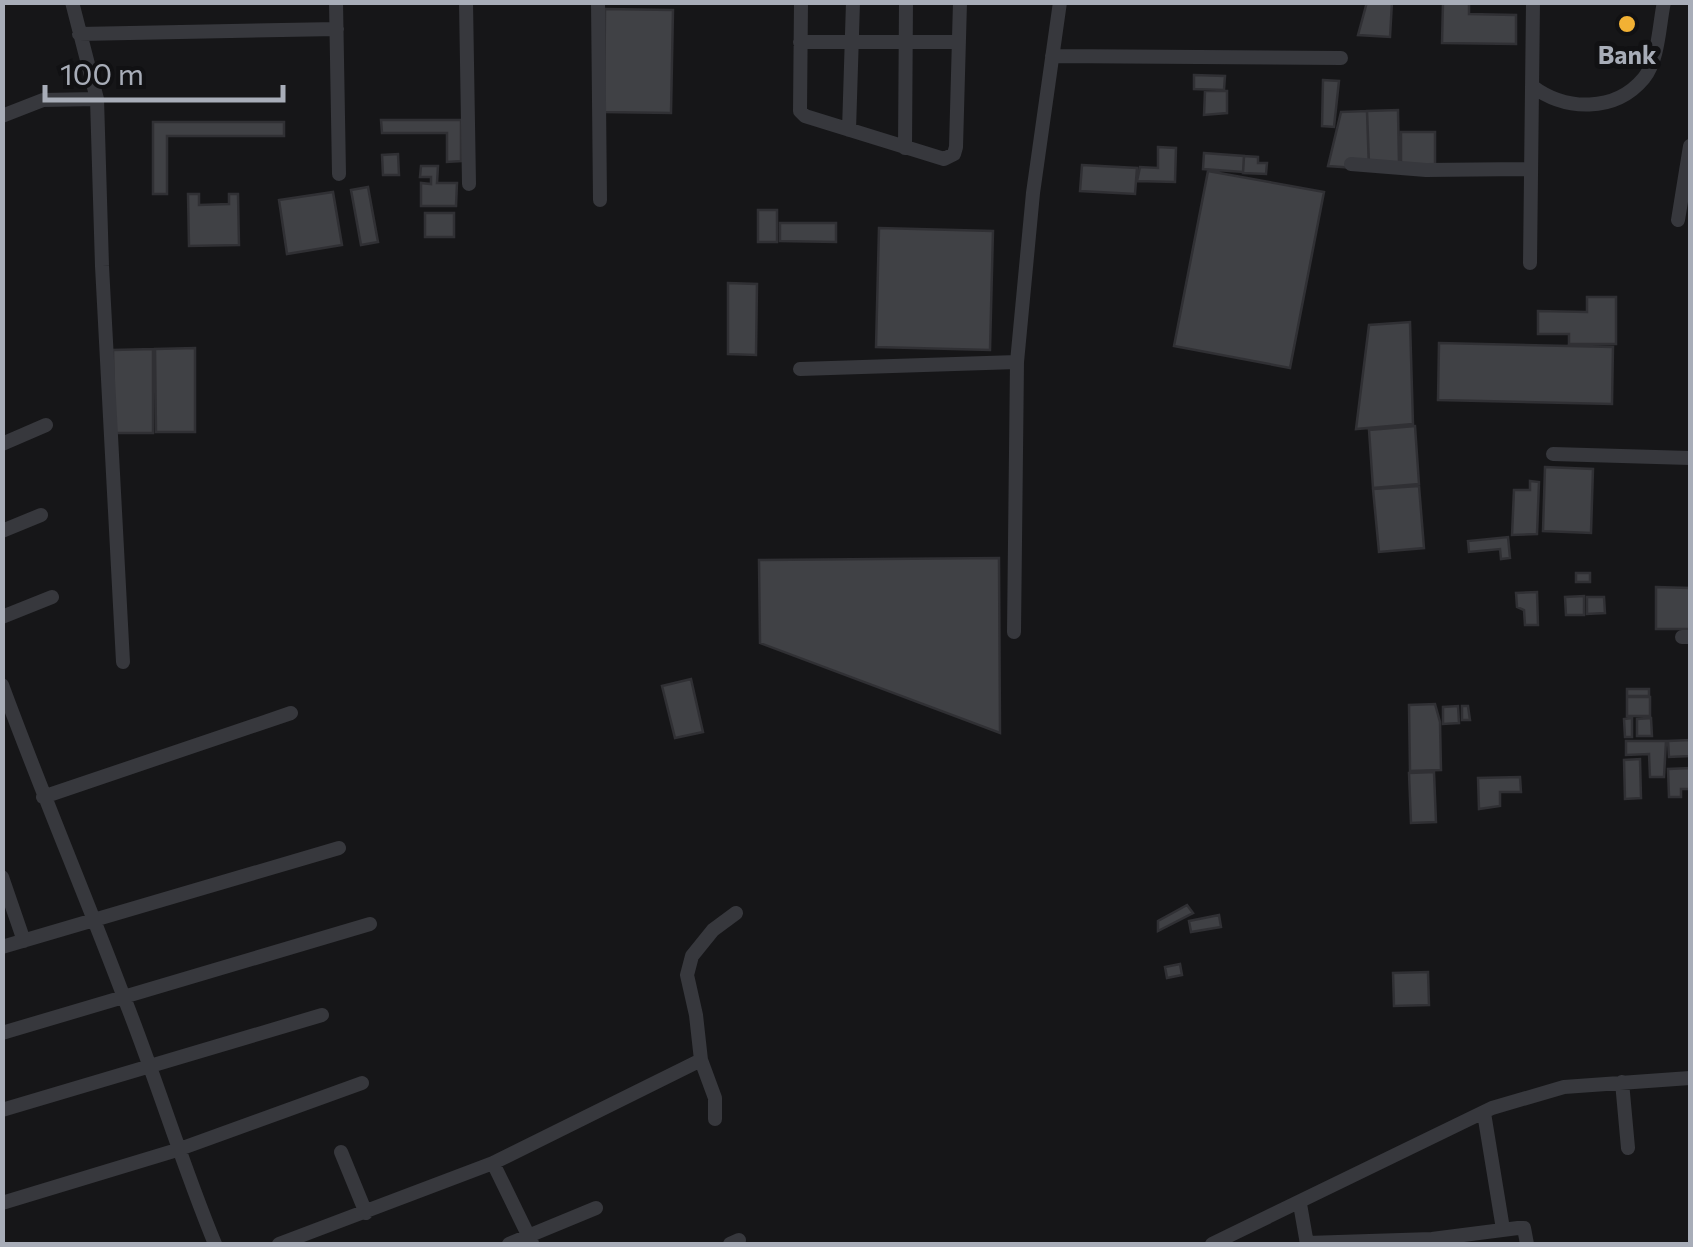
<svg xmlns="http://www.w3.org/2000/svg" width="1693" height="1247" viewBox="0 0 1693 1247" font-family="Commissioner,sans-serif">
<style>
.building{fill:#404145;stroke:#303034;stroke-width:2.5}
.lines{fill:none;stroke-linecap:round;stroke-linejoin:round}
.minor{stroke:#37383d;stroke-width:14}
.poi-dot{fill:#f2b134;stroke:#111113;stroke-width:4}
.labels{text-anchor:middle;stroke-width:10;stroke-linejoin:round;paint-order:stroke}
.poi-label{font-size:25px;font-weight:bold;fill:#a8adb8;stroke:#111113}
</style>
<rect width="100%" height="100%" fill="#161618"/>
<path class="building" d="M1367 2H1392L1390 37 1358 35Z
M1443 2H1469V14L1516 15V44L1442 43Z
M605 9 673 10 671 113 604 112Z
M1194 75 1225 76 1224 90 1194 89Z
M1323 80 1339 81 1334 127 1322 126Z
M1205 91H1227V113L1204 115Z
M1398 110 1399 163 1369 164 1367 111Z
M1367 111 1369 169 1328 166 1341 112Z
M381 120H461V161L447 162V133H382Z
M153 122H284V136H167V194H153Z
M1401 132H1435V172L1401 173Z
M1158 147 1176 148 1175 182 1137 181 1140 167 1158 168Z
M1204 153 1244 156 1243 172 1203 169Z
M398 154 399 175H383L382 155Z
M1244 156 1258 157V163H1267L1266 174 1243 173Z
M1082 165 1137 168 1135 194 1080 191Z
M421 166H438L437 183H457L456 206H421V183L431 184V177H420Z
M1208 171 1324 192 1290 368 1174 346Z
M368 187 378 242 361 245 351 190Z
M333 192 342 245 287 254 279 200Z
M188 194H199V205L229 204V194H238L239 245 189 246Z
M758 210H777V242H758Z
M425 213H454V237H425Z
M780 223H836V242L780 241Z
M879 228 993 231 990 350 876 347Z
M728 283 757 284 756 355 728 354Z
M1587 297H1616V344H1569V334H1538V311L1587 312Z
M1410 322 1413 424 1356 429 1369 325Z
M1439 343 1613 347 1612 404 1438 400Z
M195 348V432H156L155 349Z
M153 349V433H114L113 350Z
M1415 426 1419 484 1373 488 1369 430Z
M1545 467 1593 469 1591 533 1543 531Z
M1530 481 1539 482 1537 534 1512 535 1514 490H1530Z
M1419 486 1424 548 1379 552 1373 489Z
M1508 537 1510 558 1501 559 1500 549 1469 552 1468 541Z
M999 558 1000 733 760 643 759 560Z
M1576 573H1590V582H1576Z
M1656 587 1690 588V629H1656Z
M1537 592 1538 625H1525L1524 610 1517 607 1516 593Z
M1584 596V615H1566L1565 597Z
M1587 597H1604L1605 613 1587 614Z
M691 679 703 732 675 738 662 686Z
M1627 689H1649V696H1627Z
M1627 697H1650V716H1627Z
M1435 704 1440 722 1441 770 1410 771 1409 705Z
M1458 706 1459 723 1443 724V707Z
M1462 706H1468L1470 720H1462Z
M1632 718V737H1625L1624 719Z
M1651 718 1652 736H1637V719Z
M1690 740V756L1669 757 1668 741Z
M1626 741H1666L1664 777H1650L1649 754 1626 755Z
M1640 759 1641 798 1625 799 1624 760Z
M1690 768V789H1681V797H1669L1668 769Z
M1434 772 1436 822 1411 823 1409 773Z
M1520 777 1521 792H1500V806L1479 809 1478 778Z
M1187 905 1193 913 1158 931V921Z
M1219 915 1221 927 1191 932 1189 921Z
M1180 964 1182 975 1167 978 1165 967Z
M1428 972 1429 1005 1394 1006 1393 973Z"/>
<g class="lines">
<path class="minor" d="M72 2 97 99 102 266 123 662
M336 2 339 174
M466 2 469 184
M598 2 600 200
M801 2 800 111 805 116 944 159 954 154 956 147 960 2
M79 34 337 29
M800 42H959
M1052 56 1341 58
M1532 86C1565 111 1615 113 1644 78 1659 59 1659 25 1664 2
M2 116 43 100 97 99
M849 130 853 2
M905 148 906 2
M1351 164 1426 170 1531 169
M1678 220 1690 146
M1530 263 1533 2
M800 369 1017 362
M2 444 46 425
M1553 454 1690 458
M2 531 41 515
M2 617 52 597
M1014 632 1017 362 1033 193 1060 2
M1682 637H1690
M2 685C41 791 85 894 125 1000 157 1081 182 1164 215 1244
M43 797 291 713
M2 877 24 941
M2 947 339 848
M2 1033 370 924
M1622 1082 1628 1148
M2 1110 322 1015
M1484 1113 1503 1229
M715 1119V1098L701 1060 696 1015 687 975 692 956 713 930 736 913
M341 1152 366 1213
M493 1163 532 1243
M2 1203 177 1150 362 1083
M1300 1204 1307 1244
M1307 1243 1432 1239 1518 1228H1524L1527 1244
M279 1244 493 1163 701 1060
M509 1244 596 1208
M730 1244 739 1240
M1212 1244 1492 1108 1564 1087 1690 1078"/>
</g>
<circle class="poi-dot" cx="1627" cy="24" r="10"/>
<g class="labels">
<g class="poi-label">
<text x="1627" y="64">Bank</text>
</g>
</g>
<rect width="1693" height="1247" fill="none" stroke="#a8adb8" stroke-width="10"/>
<path d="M45 85v15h238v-15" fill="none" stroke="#a8adb8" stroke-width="5"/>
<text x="60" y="85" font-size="30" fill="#a8adb8" stroke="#111113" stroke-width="8" paint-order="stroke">100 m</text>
</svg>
